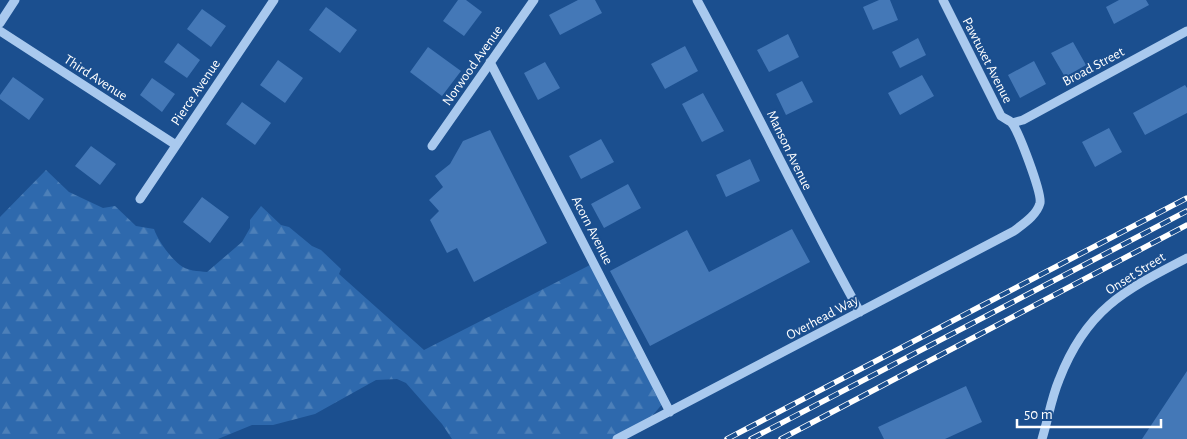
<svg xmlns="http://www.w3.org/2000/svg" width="1187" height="439" viewBox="0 0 1187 439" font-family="'Alegreya Sans',sans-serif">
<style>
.forest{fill:url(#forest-firs)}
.building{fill:#4478b7}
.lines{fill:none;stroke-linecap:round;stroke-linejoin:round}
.minor{stroke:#a9c9ee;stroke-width:9}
.rail-casing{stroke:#fff;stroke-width:5.5}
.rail{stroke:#1b4f8f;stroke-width:4;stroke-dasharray:11;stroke-linecap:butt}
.labels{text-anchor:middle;stroke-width:4;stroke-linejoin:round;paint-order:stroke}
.street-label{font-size:14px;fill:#fff;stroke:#1b4f8f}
</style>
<defs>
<pattern id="forest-firs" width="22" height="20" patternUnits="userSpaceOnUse" patternTransform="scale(1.25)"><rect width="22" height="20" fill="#2e69ad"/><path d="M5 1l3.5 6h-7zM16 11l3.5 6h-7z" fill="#4d80b9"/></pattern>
</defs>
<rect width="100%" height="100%" fill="#1b4f8f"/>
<path class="forest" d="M46 170 69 192 103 208 115 206 136 226 154 229C158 241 170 257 180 265 187 271 198 271 207 272L242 242 250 228V220L261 206 281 225 289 227 312 246 321 250 341 269 339 274 424 350 590 265 664 402 647 422 618 439H452L442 424 406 383 397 379 376 380 315 414 273 425H252L218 439H0V217Z"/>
<path class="building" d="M458 0H466L482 12 464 36 443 21Z
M578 0H595L602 13 560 35 549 15Z
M879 0H890L898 20 873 30 863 7Z
M1119 0H1146L1149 5 1114 24 1106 7Z
M326 7 357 30 340 53 309 30Z
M202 9 226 26 211 47 187 29Z
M788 34 799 57 769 72 757 50Z
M918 38 926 55 900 68 892 52Z
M1073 42 1086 65 1065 77 1051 53Z
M178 43 200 60 187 78 164 62Z
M685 46 698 71 665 89 651 64Z
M428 47 461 71 442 96 410 72Z
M278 60 303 78 285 103 260 85Z
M1034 61 1046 84 1020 98 1008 75Z
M545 62 560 88 538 100 524 73Z
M922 75 934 96 900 115 888 93Z
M13 77 44 99 29 120 0 99V95Z
M152 78 175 94 162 112 140 95Z
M802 81 813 102 786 115 776 94Z
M1185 85 1187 88V113L1145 135 1133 113Z
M703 93 724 131 702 142 682 104Z
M242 102 271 123 255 145 226 124Z
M1109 128 1122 152 1095 167 1082 142Z
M490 130 547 243 474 282 457 248 447 253 430 220 439 211 429 200 443 187 435 176 450 164 463 141Z
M601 139 614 162 581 179 569 156Z
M91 146 116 164 100 185 75 166Z
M750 159 760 181 726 197 716 175Z
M628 184 641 208 604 228 591 204Z
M202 197 229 217 210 243 183 222Z
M792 229 810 262 650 346 610 271 687 230 709 272Z
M1187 371V439H1142Z
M966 386 982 422 945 439H884L878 427Z"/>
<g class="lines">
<path class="minor" d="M697 0C753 103 803 210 860 312
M0 23 15 0
M0 31 176 145
M490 62 670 412
M1012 123 1023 120 1187 31
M432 146 534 0
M140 199 274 0
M617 439 1014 231C1023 224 1037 215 1040 203 1042 193 1018 129 1011 122 1008 120 1004 118 1001 116L943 0
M1042 439C1048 420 1051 399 1059 380 1086 310 1123 291 1187 258"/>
<defs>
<path id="rail" d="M727 439 1187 198
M751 439 1187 211
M781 439 1187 225"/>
</defs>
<use href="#rail" class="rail-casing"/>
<use href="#rail" class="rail"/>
</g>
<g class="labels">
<g class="street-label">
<text transform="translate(988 60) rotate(63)" y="5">Pawtuxet Avenue</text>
<text transform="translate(472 65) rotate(-55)" y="5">Norwood Avenue</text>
<text transform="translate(1093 66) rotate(-28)" y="5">Broad Street</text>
<text transform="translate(96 77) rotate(33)" y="5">Third Avenue</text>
<text transform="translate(195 92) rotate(-56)" y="5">Pierce Avenue</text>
<text transform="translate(790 150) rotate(64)" y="5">Manson Avenue</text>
<text transform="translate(593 230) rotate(63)" y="5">Acorn Avenue</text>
<text transform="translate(1135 273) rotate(-32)" y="5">Onset Street</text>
<text transform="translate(822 317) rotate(-28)" y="5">Overhead Way</text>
</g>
</g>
<path d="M1017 419v8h144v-8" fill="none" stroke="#ffffff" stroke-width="2.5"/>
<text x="1024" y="419" font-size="15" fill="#ffffff" stroke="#1b4f8f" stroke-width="4" paint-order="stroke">50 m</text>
</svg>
